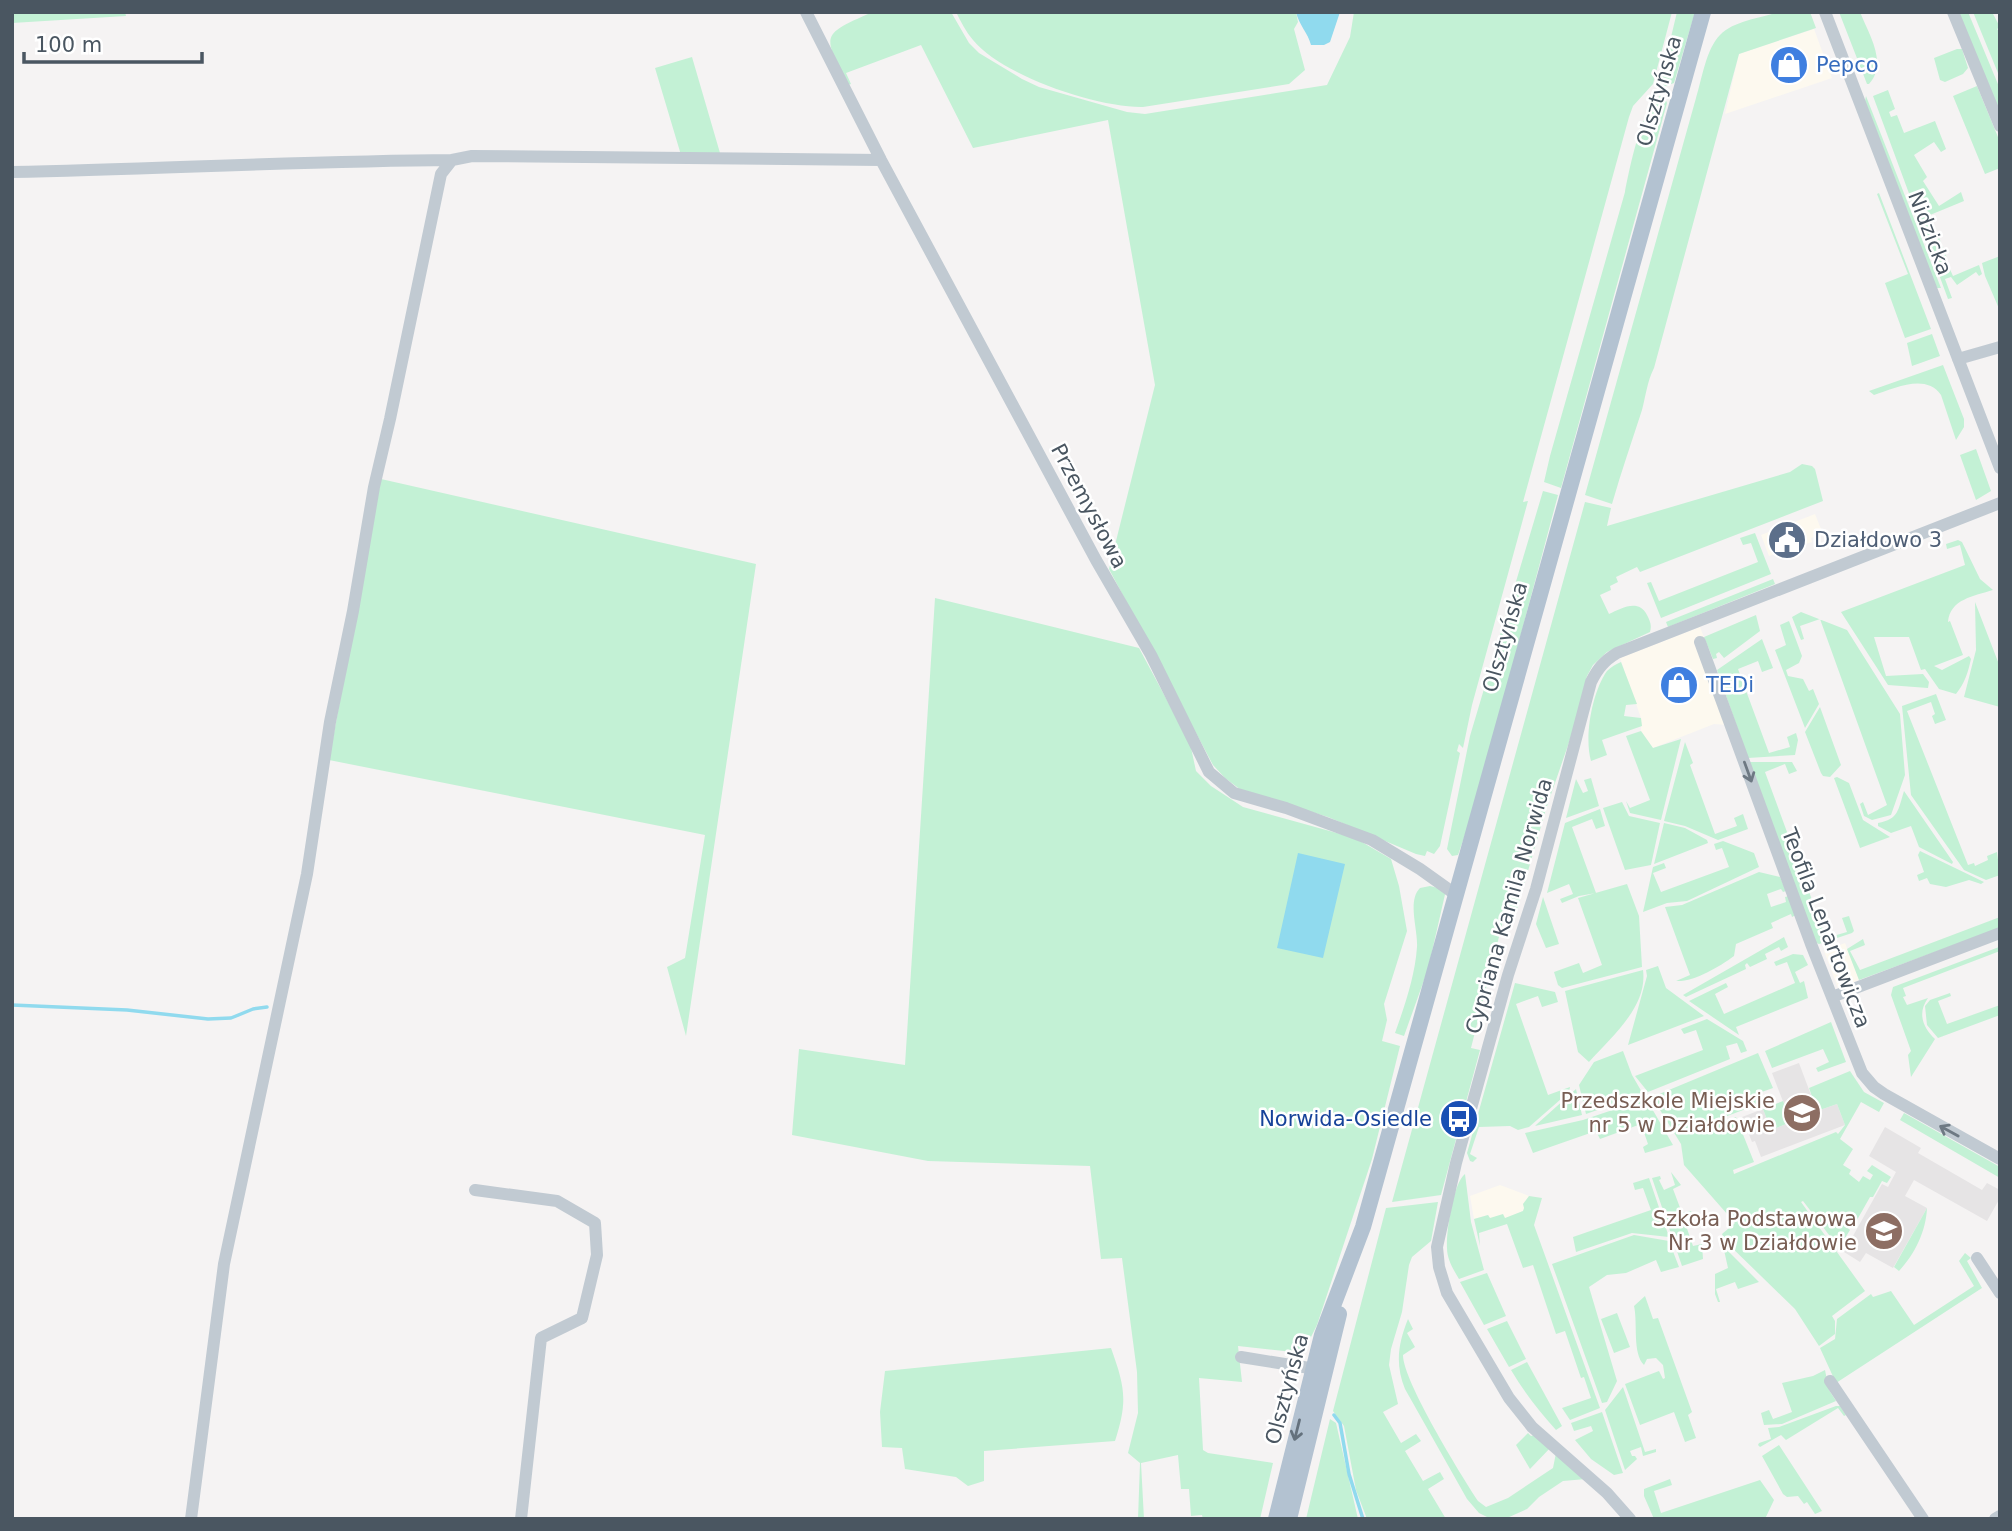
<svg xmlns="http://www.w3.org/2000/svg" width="2012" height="1531" viewBox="0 0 2012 1531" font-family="'DejaVu Sans',sans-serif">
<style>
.commercial{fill:#fdf9ef}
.education{fill:#e6e4e5}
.green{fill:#c3f1d5}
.water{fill:#90daee}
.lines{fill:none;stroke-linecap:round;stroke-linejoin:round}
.stream{stroke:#90daee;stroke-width:3.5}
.minor{stroke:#c1cad2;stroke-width:12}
.major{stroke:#b3c2d1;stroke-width:16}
.oneway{stroke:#6e7983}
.oneway2{stroke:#64717d}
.labels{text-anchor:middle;stroke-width:5;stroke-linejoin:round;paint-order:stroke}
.shop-label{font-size:21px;fill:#366cbe;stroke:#fff;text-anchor:start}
.street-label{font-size:21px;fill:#4a5661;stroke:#fff}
.service-label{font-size:21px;fill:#4e5e75;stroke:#fff;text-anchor:start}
.education-label{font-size:21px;fill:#785e54;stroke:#fff;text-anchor:end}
.transit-label{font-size:21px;fill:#164399;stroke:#fff;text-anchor:end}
</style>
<rect width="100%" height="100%" fill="#f5f3f3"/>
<path class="commercial" d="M1814 29 1832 78 1725 114 1739 54Z
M1815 514 1823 534 1811 538 1812 542 1769 556 1761 535Z
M1700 627 1736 722 1727 725 1714 724 1653 748 1641 731V718L1620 658Z
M1845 943 1859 980 1838 988 1824 951Z
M1500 1185 1529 1196 1523 1204 1525 1208 1523 1211 1505 1219 1490 1218 1488 1215 1474 1219 1470 1196Z"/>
<path class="education" d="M1799 1063 1817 1111 1837 1104 1845 1125 1761 1157 1755 1141 1752 1142 1742 1117 1763 1109 1771 1130 1791 1122 1772 1073Z
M1885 1127 1921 1148 1918 1153 1982 1190 1987 1183 2000 1190V1198L1987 1221 1914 1180 1905 1196 1927 1208 1893 1268 1866 1253 1860 1262 1844 1252 1882 1184 1888 1187 1896 1172 1869 1156Z"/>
<path class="green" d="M12 12H125L126 16 12 23Z
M873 12H951L969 43 979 53 1022 79 1039 87 1127 112 1145 114 1327 85 1350 37 1354 12H1672L1653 84 1633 106 1629 117 1523 502 1528 501 1472 705 1463 748 1459 744 1457 751 1460 753 1440 846 1434 854 1427 851 1425 856 1416 854 1328 817 1241 790 1225 778 1213 765 1109 569 1155 385 1108 120 973 148 921 45 846 73 851 84 848 85C823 35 819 35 873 12Z
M956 12H1296L1298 22 1294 29 1305 70 1289 84 1143 107C1098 108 1002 76 973 40 966 32 961 22 956 12Z
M1677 12H1695L1674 83 1663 87 1660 83Z
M1778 12H1810L1816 28 1739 54 1654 368C1647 382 1646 395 1642 410 1632 441 1621 472 1612 504L1585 495 1696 98C1702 79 1706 49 1720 35 1733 21 1761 18 1778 12Z
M1839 12H1860C1869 35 1888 63 1869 84H1867Z
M1958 12H1968L2000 89V113Z
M1973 12H1992L2000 27 1997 29 2000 33V78Z
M1957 49H1962L1968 68 1963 74 1945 82 1940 80 1934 58Z
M692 57 720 153 681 155 655 68Z
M1977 86 2000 142V168L1985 174 1953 96Z
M1888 90 1895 109 1889 112 1891 117 1897 115 1904 133 1935 121 1946 149 1941 152 1934 142 1914 155 1927 177 1923 181 1939 206 1961 192 1964 201 1930 215 1947 258 1941 260 1944 266 1948 265 1953 276 1979 265 1982 274 1979 276 1976 272 1957 285 1951 277 1945 279 1952 298 1948 299 1873 96Z
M1660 96H1664L1667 103 1561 488 1544 482 1550 456 1625 192C1629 171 1642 106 1660 96Z
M1866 96 1941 288H1936L1865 101Z
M1879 193 1931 329 1905 338 1885 283 1908 274 1877 194Z
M2000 256V311L1985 276 1982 263Z
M1932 334 1940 356 1912 366 1907 343Z
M1943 365 1964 419V427L1956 440 1941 395C1926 373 1895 388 1874 395L1869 391Z
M1976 449 1991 491 1976 500 1960 455Z
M1802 464 1812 466 1815 469 1823 501 1640 572 1637 567 1616 577 1618 582 1610 586 1611 590 1600 595 1609 614C1621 609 1638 598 1647 615 1650 621 1652 625 1650 632L1607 652 1593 665 1587 676 1575 725 1546 809 1517 909H1506L1471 1048 1480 1050 1441 1195 1392 1202 1585 502 1611 508 1607 526 1790 472Z
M381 479 756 564 686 1036 667 967 685 958 705 835 329 760Z
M1543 491 1558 495 1476 803 1458 855 1452 856 1447 849 1470 736Z
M1755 533 1771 574 1661 618 1647 583 1651 582 1659 601 1758 562 1751 543 1743 545 1740 538Z
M1958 540 1962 542 1980 579 1993 590C1974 596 1950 599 1948 622L1950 621 1963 655 1934 666 1942 670 1969 656 1971 659C1968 672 1965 683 1956 694L1939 689 1925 669 1921 670 1909 637H1874L1886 676 1923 674 1929 682 1928 688 1888 685 1841 612 1965 565 1960 545 1947 549 1946 544Z
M1773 579 1775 584 1668 627 1666 622Z
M935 598 1139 648 1190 743 1196 771 1211 786 1243 807 1355 838 1391 859 1399 886 1407 931 1384 1004 1387 1020 1382 1041 1400 1046 1372 1159 1317 1325 1303 1353 1238 1346 1242 1382 1199 1378 1203 1450 1208 1453 1273 1463 1260 1519H1203L1202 1515 1191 1516 1189 1489H1181L1178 1455 1141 1463 1144 1519H1138L1140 1463 1128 1453 1138 1413 1137 1372 1122 1258 1101 1259 1090 1166 928 1161 792 1135 799 1049 905 1065Z
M1975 602 2000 667V707L1964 697 1976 650Z
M1801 612 1847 630 1900 714 1905 775 1891 815 1872 820 1864 816 1860 804 1863 802 1868 815 1887 805 1820 619 1800 626 1804 639 1801 640 1792 617Z
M1756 615 1760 631 1724 658 1719 652 1716 654 1717 658 1713 659 1704 637Z
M1789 621 1802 656 1799 663 1786 670 1788 676 1803 679 1809 691 1813 689 1819 704 1805 728 1775 650 1786 645 1780 625Z
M1762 639 1773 668 1762 672 1758 661 1738 669 1769 753 1790 747 1787 737 1796 733 1798 740 1795 755 1748 758 1717 670Z
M1621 662 1637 704 1626 705 1624 716 1641 718 1642 726 1602 740 1607 755 1591 761C1584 737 1592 692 1607 671 1611 667 1616 664 1621 662Z
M1936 694 1946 720 1935 724 1932 716 1935 714 1931 702 1907 711 1968 865 1974 863 1975 866 1988 860 1987 856 1997 852 2000 875 1986 880 1964 870 1911 795 1902 706Z
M1820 707 1841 765 1830 777 1823 776 1821 773 1805 732Z
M1641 731 1653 748 1681 739 1661 820 1630 813 1626 801 1630 808 1650 800 1626 736Z
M1685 742 1693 763 1690 765 1715 834 1737 826 1734 818 1743 814 1748 829 1718 840 1685 826 1664 821Z
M1748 762H1792L1797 771 1789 774 1785 764 1765 772 1826 938 1847 932 1842 918 1849 916 1854 931 1852 933 1819 944 1814 942Z
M1837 777 1849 783 1863 820 1890 837 1860 848 1834 778Z
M1591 778 1599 806 1566 818 1576 779 1583 793 1588 791 1584 780Z
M1904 791 1953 862 1952 864 1919 847 1911 826 1891 833 1878 826V823C1899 819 1898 810 1904 791Z
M1622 802 1629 816 1660 823 1651 865 1625 870 1603 808Z
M1600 809 1605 826 1596 829 1592 819 1572 827 1596 893 1579 896 1562 903 1560 899 1573 894 1569 884 1547 893 1565 823Z
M1664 823 1685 828 1707 840 1708 843 1654 864Z
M1723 841 1754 853 1759 867 1687 901 1667 903 1643 912 1653 867 1664 863 1666 868 1653 873 1661 892 1729 867 1722 848 1716 850 1714 844Z
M1920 851 1984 882 1981 884 1969 880 1946 887 1930 884 1927 878 1919 881 1917 875 1924 872 1918 855Z
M1759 872 1780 877 1786 891 1783 892 1781 889 1767 894 1771 907 1786 902 1785 897 1789 896 1796 915 1792 917 1791 914 1771 923 1773 928 1736 944 1734 956C1719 967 1694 982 1676 981L1690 975 1665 907 1682 905Z
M1627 884 1639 916 1642 967 1562 988 1558 985 1554 972 1579 963 1583 973 1602 965 1578 898Z
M1430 886 1446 890 1428 969 1404 1036 1395 1033C1405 1005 1415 976 1417 947 1418 929 1407 901 1420 888Z
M1543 897 1559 944 1546 948 1536 924Z
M2000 917V928L1859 980 1847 949 1863 939 1865 945 1850 951 1860 970Z
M1784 937 1788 947 1781 951 1779 947 1765 954 1767 959 1750 967 1747 963 1745 965 1746 969 1686 997 1683 995Z
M1999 947 2000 951 1903 988 1906 996 1903 997 1907 1005 1928 998C1917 1013 1923 1028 1935 1039L1911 1077 1908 1055 1911 1051 1891 995 1893 987Z
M1793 954 1803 955 1808 965 1795 972 1800 983 1804 981 1808 998 1736 1027 1739 1035 1689 1001 1726 983 1728 987 1715 994 1724 1014 1795 983 1787 962 1776 966 1774 962Z
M1658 966 1666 988 1704 1016 1628 1045 1647 976 1646 970Z
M1643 970C1648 1007 1611 1037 1589 1062L1578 1052 1565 991Z
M1515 983 1555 992 1558 1002 1542 1007 1538 996 1516 1004 1548 1095 1570 1087 1569 1092 1529 1127 1518 1130 1510 1126 1479 1127 1470 1154 1477 1158 1473 1162 1470 1161 1467 1153Z
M1950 993 1951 996 1938 1001 1947 1024 2000 1005V1015L1938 1038 1927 1025 1925 1006 1930 1000Z
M1707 1019 1743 1041 1747 1051 1741 1053 1737 1043 1726 1046 1730 1059 1648 1092 1635 1076 1703 1050 1696 1030 1684 1034 1681 1029Z
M1831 1022 1846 1062 1818 1072 1816 1068 1829 1062 1823 1049 1772 1068 1765 1051Z
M1623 1051 1632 1075 1643 1094 1586 1114 1579 1085 1594 1062Z
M1758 1053 1773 1088 1756 1094 1759 1104 1714 1121 1716 1125 1736 1117 1754 1162 1733 1170 1734 1174 1836 1132 1838 1134 1845 1125 1837 1104 1817 1111 1809 1088 1850 1071 1864 1092 1884 1103 1879 1112 1861 1102 1840 1139 1853 1149 1843 1165 1851 1170 1849 1174 1859 1182 1863 1176 1870 1180 1873 1175 1867 1171 1872 1165 1891 1177 1887 1183 1882 1181 1873 1197H1870L1853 1227 1850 1225 1848 1228 1850 1230 1839 1248 1803 1201 1801 1202 1865 1291 1832 1316 1835 1321V1334L1819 1346 1795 1309 1725 1241 1722 1234 1735 1223 1684 1165 1681 1144 1652 1097Z
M1576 1089 1582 1115 1535 1126 1537 1124Z
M1642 1100H1647L1673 1145 1645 1153 1643 1147 1648 1144 1641 1124 1600 1139 1596 1131 1533 1153 1525 1133 1583 1120Z
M1783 1101 1791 1122 1771 1130 1763 1109Z
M1904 1113 2000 1167V1178L1900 1120Z
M1671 1172 1681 1185 1673 1189 1682 1213 1691 1211 1692 1214 1683 1217 1693 1246 1702 1244 1703 1259 1682 1266 1652 1178 1660 1176 1661 1179 1659 1180 1664 1190 1675 1185Z
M1465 1174 1471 1222 1484 1270 1459 1279C1453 1269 1447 1259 1447 1248 1446 1233 1453 1183 1465 1174Z
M1649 1178 1669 1237 1632 1233 1576 1252 1573 1237 1651 1210 1643 1188 1635 1190 1633 1183Z
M1529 1196 1542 1198 1534 1225 1600 1408 1570 1420 1562 1408 1591 1398 1584 1377 1581 1378 1565 1331 1556 1334 1533 1265 1523 1268 1507 1224 1479 1233 1480 1246 1474 1219 1488 1215 1490 1218 1503 1214 1505 1218 1523 1211 1524 1208 1523 1204Z
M1438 1202 1431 1241 1412 1257 1409 1265 1402 1312 1391 1349 1389 1365 1398 1404 1383 1412 1401 1443 1416 1434 1421 1441 1405 1451 1423 1481 1440 1472 1444 1479 1428 1489 1446 1519H1367L1356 1490 1344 1426 1333 1411 1386 1208Z
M1927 1208C1926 1231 1915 1254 1899 1271L1894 1267Z
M1634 1235 1669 1241 1679 1267 1661 1272 1656 1260 1626 1273 1607 1275 1589 1287 1617 1381 1607 1402 1602 1403 1552 1264Z
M1726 1249 1759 1282 1738 1289 1735 1282 1716 1289 1720 1302H1718L1715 1294V1274L1728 1268 1724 1250Z
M1965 1253 1971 1258 1967 1261 1982 1288 1836 1383 1820 1348 1835 1339 1837 1319 1871 1294 1873 1297 1891 1291 1914 1325 1974 1286 1959 1261Z
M1487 1273 1506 1316 1484 1325 1460 1282Z
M1645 1296 1653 1319 1658 1318 1692 1412 1688 1415 1696 1438 1685 1442 1674 1412 1640 1425 1625 1384 1659 1371 1663 1379 1665 1378 1663 1365 1656 1358 1647 1359 1644 1365C1632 1353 1638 1323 1634 1306Z
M1617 1313 1630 1347 1614 1353 1601 1319Z
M1408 1319 1413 1329 1407 1333 1415 1347 1403 1355C1403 1381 1461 1475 1478 1501L1486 1507 1508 1498 1553 1468 1556 1453 1586 1479 1563 1481 1539 1497 1527 1509 1507 1518 1487 1517 1479 1513 1467 1499 1405 1389C1395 1364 1398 1344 1408 1319Z
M1507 1321 1526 1359 1509 1367 1487 1329Z
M1111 1348C1125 1387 1128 1401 1115 1441L984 1451V1481L968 1486 956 1477 905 1469 902 1448 882 1447 880 1412 885 1371Z
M1527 1362 1562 1426 1556 1430C1539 1411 1524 1392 1511 1370Z
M1825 1370 1829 1390 1836 1401 1782 1424 1764 1425 1761 1413 1769 1410 1773 1419 1792 1412 1782 1383 1813 1376Z
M1623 1387 1645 1452 1656 1449V1452L1643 1456 1641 1447 1630 1451 1632 1456H1635L1637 1459 1625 1470 1605 1410Z
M1836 1406H1840L1846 1415 1844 1416 1838 1408 1786 1440 1781 1435 1760 1447 1758 1445 1759 1443 1771 1439 1768 1428 1779 1427Z
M1602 1412 1623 1473 1614 1475 1591 1459 1575 1440 1593 1431 1591 1426 1574 1431 1571 1423Z
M1330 1419 1336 1423 1358 1519H1306Z
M1528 1433 1531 1436 1541 1433 1552 1446 1530 1469 1516 1445Z
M1779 1445 1822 1511 1815 1514 1807 1502 1804 1504 1798 1496 1787 1497 1783 1494 1762 1456Z
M1670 1479 1672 1485 1654 1491 1661 1513 1760 1480 1774 1500 1765 1519H1654L1644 1496V1489Z"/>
<path class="water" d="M1296 12H1340L1330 42 1324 45H1311C1308 33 1299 25 1296 12Z
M1298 853 1345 864 1323 958 1277 948Z"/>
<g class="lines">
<path class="stream" d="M12 1005 127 1010 208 1019 231 1018 253 1009 267 1007
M1334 1415 1340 1423 1349 1474 1363 1519"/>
<path class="minor" d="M806 12 881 160 1096 560 1151 655 1209 772 1234 793 1286 808 1372 840 1420 869 1455 894
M1825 12 2000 468
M1953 12 2000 126
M12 172C159 169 305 161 452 160
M1958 359 2000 347
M1700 642 1811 944 1862 1073 1874 1087 1884 1094 2000 1159
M1832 997 2000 933
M475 1190 557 1201 595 1223 597 1255 582 1318 541 1338 521 1519
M1977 1258 2000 1293
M1241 1357 1322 1370
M1830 1381 1923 1519
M191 1519 224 1264 307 874 330 722 353 611 374 487 390 419 441 174 452 160 472 156 881 160
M1630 1519 1607 1493 1532 1427 1509 1398 1447 1293 1439 1267 1437 1247 1456 1163 1508 975 1536 889 1591 682C1598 668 1604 661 1617 653L2000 503
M1995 1519 2000 1516"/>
<path class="major" d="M1276 1519 1322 1335 1363 1227 1703 12
M1289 1519 1339 1314"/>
</g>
<defs><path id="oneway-shaft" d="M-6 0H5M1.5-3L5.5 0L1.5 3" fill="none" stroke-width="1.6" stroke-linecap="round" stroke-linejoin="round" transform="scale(1.75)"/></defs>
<g class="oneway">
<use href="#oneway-shaft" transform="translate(1748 772) rotate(70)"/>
<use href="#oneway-shaft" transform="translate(1949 1131) rotate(-151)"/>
</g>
<use class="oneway2" href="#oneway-shaft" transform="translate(1297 1430) rotate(104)"/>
<defs>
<symbol id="shop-disc" viewBox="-11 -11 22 22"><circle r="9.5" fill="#3f7fe0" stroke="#fff"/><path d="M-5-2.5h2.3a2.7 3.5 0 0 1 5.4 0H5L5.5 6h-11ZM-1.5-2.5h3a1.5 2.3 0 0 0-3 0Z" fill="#fff"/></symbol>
<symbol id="civic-disc" viewBox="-11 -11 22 22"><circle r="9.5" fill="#5c6f8a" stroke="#fff"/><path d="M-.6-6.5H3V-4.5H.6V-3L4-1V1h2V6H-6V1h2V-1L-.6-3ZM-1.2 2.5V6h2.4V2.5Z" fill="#fff"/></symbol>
<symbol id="school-disc" viewBox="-11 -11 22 22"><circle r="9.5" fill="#8d6e63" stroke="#fff"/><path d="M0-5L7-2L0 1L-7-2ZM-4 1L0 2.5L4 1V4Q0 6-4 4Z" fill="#fff"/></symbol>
<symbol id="bus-disc" viewBox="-11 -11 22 22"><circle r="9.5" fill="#1a4fb4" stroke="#fff"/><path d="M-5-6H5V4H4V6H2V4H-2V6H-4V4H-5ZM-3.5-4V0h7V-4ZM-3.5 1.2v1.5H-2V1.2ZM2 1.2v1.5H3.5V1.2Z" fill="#fff"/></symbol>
</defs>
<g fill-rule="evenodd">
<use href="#shop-disc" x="1767" y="43" width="44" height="44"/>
<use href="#civic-disc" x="1765" y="518" width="44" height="44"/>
<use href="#shop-disc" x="1657" y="663" width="44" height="44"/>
<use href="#school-disc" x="1780" y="1091" width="44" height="44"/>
<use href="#bus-disc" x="1437" y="1097" width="44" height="44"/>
<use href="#school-disc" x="1862" y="1209" width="44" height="44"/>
</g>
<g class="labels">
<g class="shop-label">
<text x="1816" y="72">Pepco</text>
<text x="1706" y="692">TEDi</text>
</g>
<g class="street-label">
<text transform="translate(1659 91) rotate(-74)" y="7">Olsztyńska</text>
<text transform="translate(1930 233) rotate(69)" y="7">Nidzicka</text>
<text transform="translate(1089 506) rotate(62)" y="7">Przemysłowa</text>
<text transform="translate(1505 637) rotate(-74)" y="7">Olsztyńska</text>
<text transform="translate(1509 906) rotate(-74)" y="7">Cypriana Kamila Norwida</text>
<text transform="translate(1826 928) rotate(69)" y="7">Teofila Lenartowicza</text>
<text transform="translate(1287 1389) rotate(-75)" y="7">Olsztyńska</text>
</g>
<g class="service-label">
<text x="1814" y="547">Działdowo 3</text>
</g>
<g class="education-label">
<text x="1775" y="1108">Przedszkole Miejskie<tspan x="1775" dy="24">nr 5 w Działdowie</tspan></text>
<text x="1857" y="1226">Szkoła Podstawowa<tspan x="1857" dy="24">Nr 3 w Działdowie</tspan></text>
</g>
<g class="transit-label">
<text x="1432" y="1126">Norwida-Osiedle</text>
</g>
</g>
<rect width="2012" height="1531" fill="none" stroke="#4a5661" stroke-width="28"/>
<path d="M24 52v10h178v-10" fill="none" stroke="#4a5661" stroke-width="3.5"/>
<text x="35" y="52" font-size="21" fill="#4a5661" stroke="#ffffff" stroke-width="5" paint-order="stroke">100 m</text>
</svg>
